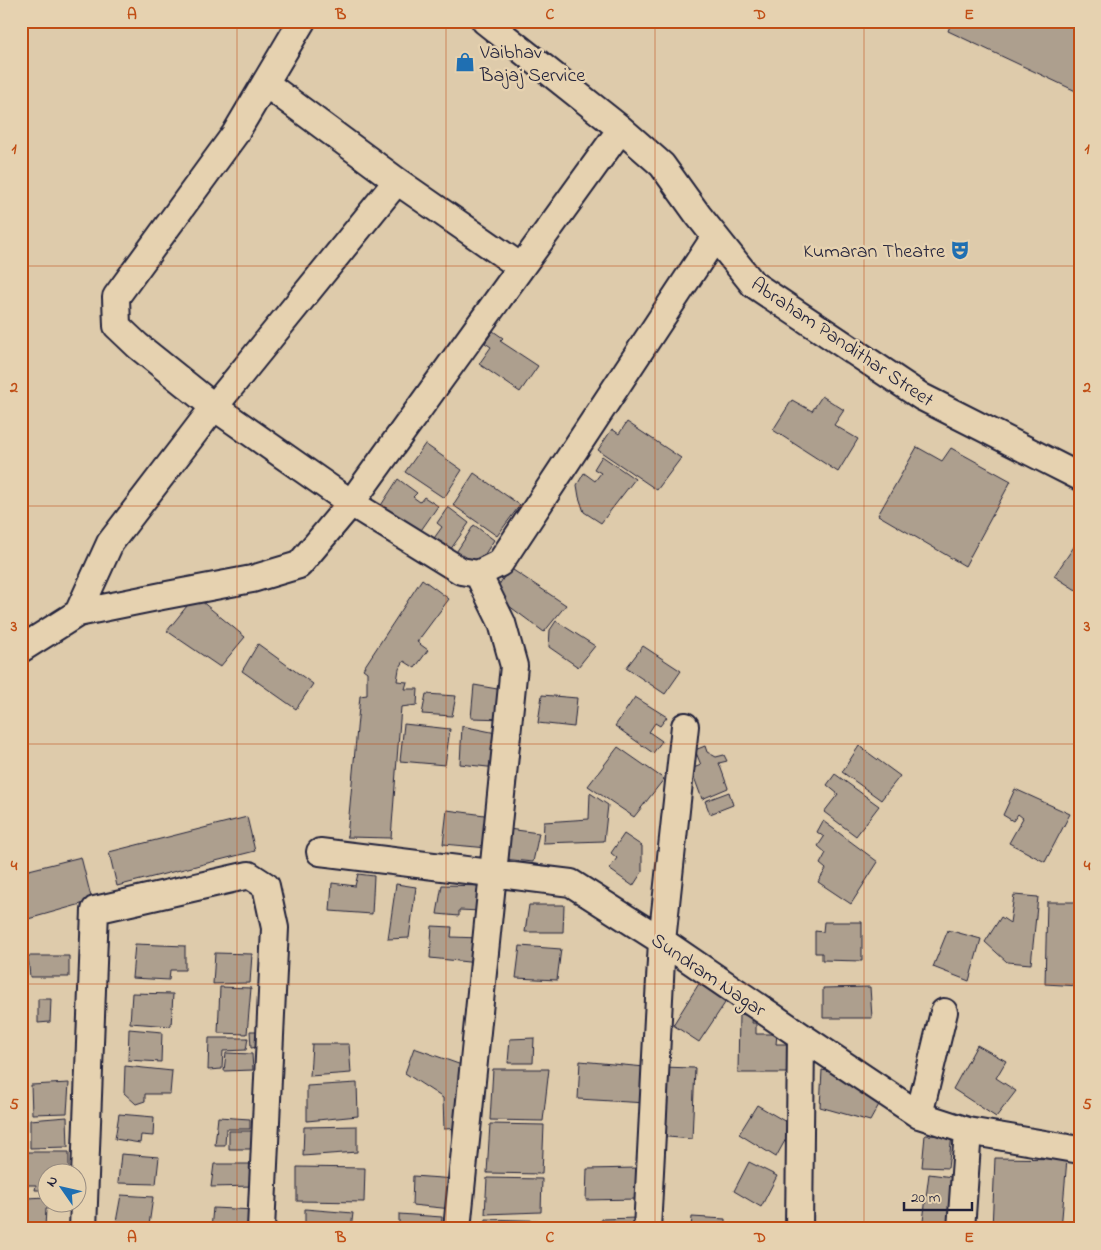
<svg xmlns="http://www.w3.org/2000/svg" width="1101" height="1250" viewBox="0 0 1101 1250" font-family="'Indie Flower',sans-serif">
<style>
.building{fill:#ad9f8e;stroke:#22223b}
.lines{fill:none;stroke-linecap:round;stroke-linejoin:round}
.street-casing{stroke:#22223b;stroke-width:30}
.street{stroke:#e6d2b0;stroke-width:26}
.grid{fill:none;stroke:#c04e15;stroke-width:1;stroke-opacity:0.55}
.labels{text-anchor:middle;stroke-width:5;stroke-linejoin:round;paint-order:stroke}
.poi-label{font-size:20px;fill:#22223b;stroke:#e6d2b0;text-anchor:start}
.street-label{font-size:20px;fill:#22223b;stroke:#e6d2b0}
.neatline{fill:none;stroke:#c04e15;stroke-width:2}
.grid-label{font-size:16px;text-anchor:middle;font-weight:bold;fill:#c04e15}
</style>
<rect width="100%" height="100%" fill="#decbab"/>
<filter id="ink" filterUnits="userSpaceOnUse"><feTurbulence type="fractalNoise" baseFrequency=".02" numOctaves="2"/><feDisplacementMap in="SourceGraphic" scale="10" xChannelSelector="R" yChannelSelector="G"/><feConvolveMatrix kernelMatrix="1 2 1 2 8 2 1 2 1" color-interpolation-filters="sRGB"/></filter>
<g filter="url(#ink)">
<path class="building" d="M952 21H1080V93L948 31Z
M493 331 503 338 500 341 538 366 520 392 479 364 491 347 485 343Z
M822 396 844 410 834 425 858 439 838 472 773 430 792 400 812 411Z
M627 422 681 458 657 490 598 450 612 429 619 434Z
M425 444 462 470 444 498 405 472Z
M917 447 942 461 951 448 1011 481 965 566 878 515Z
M602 456 635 479 601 523 584 512 579 497 577 485 584 473 595 481 601 473 594 469Z
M474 473 520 505 497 536 453 505Z
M398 479 417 493 413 497 420 502 424 497 438 506 417 536 378 510Z
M448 507 469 523 448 553 432 541 442 527 437 523Z
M474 525 494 540 474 571 453 557Z
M1080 538V585L1076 590 1054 576Z
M510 568 566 605 544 632 493 594Z
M422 579 449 599 417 642 428 650 415 668 404 661 399 669 397 681 407 682 405 689H418L417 705 401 707 391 838 347 837 360 696 367 695V672L363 669Z
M195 596 245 637 220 667 167 631Z
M556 621 595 646 578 667 549 647 550 630Z
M258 644 313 684 296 709 242 671Z
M643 646 681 671 665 694 626 668Z
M474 685 509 691 506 719 471 718Z
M426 694 456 696 452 716 422 714Z
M542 695 577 698 574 727 538 723Z
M635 697 667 717 660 726 655 723 649 732 662 741 653 753 615 726Z
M404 724 450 729 445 765 400 761Z
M462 726 501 734 497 768 460 764Z
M705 746 707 752 716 757 724 755 727 761 719 763 728 788 702 799 691 769 701 765 695 750Z
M859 746 900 776 881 800 842 772Z
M618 747 664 779 634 817 588 786Z
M835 774 879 806 856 836 824 812 838 794 827 785Z
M1015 789 1070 814 1045 862 1009 843 1023 818 1018 814 1013 821 1003 815Z
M729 792 733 805 710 814 705 801Z
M590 793 608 805 604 841 543 843 544 822 589 819Z
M447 810 492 816 488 848 443 844Z
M247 817 255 851 117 886 109 852Z
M823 821 878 862 851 904 818 882 826 869 820 864 826 853 818 846 824 837 817 832Z
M508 829 539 833 533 862 503 859Z
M624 834 642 846V872L633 886 609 869 617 858 611 853Z
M81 857 92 901 21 921V872Z
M358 874 374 876 372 914 330 911 332 883 355 886Z
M396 884 416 887 409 938 388 939Z
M442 885 486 886 481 911 459 910V916L437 914Z
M1014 895 1038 897 1031 964 1007 962 985 942 1001 917 1010 923Z
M1047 902H1080V986L1045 984Z
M529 905H564L563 932H525Z
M824 922H862V961L822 960V953H815V931L823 932Z
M432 926 452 927 451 937 481 938 478 963 430 958Z
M948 930 981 939 969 981 933 967Z
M135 944 185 946V970H170L169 980 132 978Z
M520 946 561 949 557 980 516 978Z
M215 953 252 954 250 983 213 984Z
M28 956H69V977H30Z
M700 982 727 1000 699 1042 673 1025Z
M220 987 251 988 247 1034 218 1033Z
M870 987 872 1018H823V988Z
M132 993 173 994 171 1026 130 1023Z
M38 999H51L50 1022 38 1023Z
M739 1014 753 1016 752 1023H756V1034H777L776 1044H792L791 1073H738Z
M129 1029 162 1032 161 1062 128 1060Z
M250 1031H267L266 1046 251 1048Z
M209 1038H248L246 1050 223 1051 222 1069 208 1070Z
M534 1038 533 1063H508L510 1039Z
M312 1044H349L351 1073 310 1076Z
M977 1045 1006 1061 996 1078 1016 1091 996 1117 953 1089Z
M414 1048 467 1067 463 1128 444 1129 443 1098 405 1073Z
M226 1053 252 1054 253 1070 224 1071Z
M580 1061 645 1067 646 1103 578 1099Z
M125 1066 172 1071 170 1094H145V1101L136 1104 124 1093Z
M660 1067 695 1068 692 1139 656 1136Z
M493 1069H549L543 1121 490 1120Z
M822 1070 851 1076 882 1099 870 1121 820 1107Z
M69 1083 67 1113 32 1114 31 1085Z
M357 1083 358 1116 307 1121V1086Z
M757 1105 793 1126 776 1157 739 1134Z
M119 1114 154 1117 153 1136 141 1135 140 1143 115 1139Z
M67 1117 68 1147 30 1148V1120Z
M218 1117 250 1119V1129H226L225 1145H215Z
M490 1124 544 1125 542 1174 487 1173Z
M357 1126V1152L303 1156 304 1127Z
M229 1131H256L255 1149H229Z
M925 1135 952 1136 948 1168 922 1167Z
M21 1152H69V1172H48V1190H35L36 1185H21Z
M121 1154 159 1157 156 1184 118 1183Z
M995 1158 1067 1159 1061 1229H992Z
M749 1162 777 1176 761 1207 734 1191Z
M214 1164H253L254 1186 211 1187Z
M297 1167 365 1168 364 1202 297 1201Z
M637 1168V1199L586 1200 587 1169Z
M929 1174 960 1178 955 1224 943 1223 942 1229H922Z
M413 1176 455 1179 452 1209 412 1205Z
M487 1178 542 1179 541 1212 485 1214Z
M121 1195 153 1197 149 1225 116 1222Z
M48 1197V1202H53V1208L46 1209 45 1228H25L26 1198Z
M213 1208 255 1210 253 1229H211Z
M305 1209 353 1213 351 1229H305Z
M399 1214 442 1217 441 1229H399Z
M692 1217 725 1219V1229H691Z
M637 1218V1229H600L601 1219Z
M486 1219 558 1221V1229H485Z
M845 1220 857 1229H840Z"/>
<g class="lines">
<defs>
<path id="street" d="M302 21 235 134 116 297 117 326 138 346 214 407 351 503 461 571 478 574 500 563 715 237
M485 21 621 129 662 165 698 215 753 284 922 397 1080 477
M265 83 397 181 521 267
M78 613 110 543 214 407 397 181
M21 649 78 613 162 596 252 579 299 565 351 503 621 129
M320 852 571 883 662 941 801 1036 919 1115 968 1131 1080 1150
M919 1115 944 1012
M83 1229 95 910 249 875 266 886 275 928 261 1229
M457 1229 514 666 502 623 478 574
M647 1229 662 941 685 726
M799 1229 801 1036
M961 1229 968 1131"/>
</defs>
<use href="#street" class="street-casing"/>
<use href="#street" class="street"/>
</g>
</g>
<path class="grid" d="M237 21V1229M446 21V1229M655 21V1229M864 21V1229M21 266H1080M21 506H1080M21 744H1080M21 984H1080"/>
<defs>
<symbol id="shop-bare" viewBox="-9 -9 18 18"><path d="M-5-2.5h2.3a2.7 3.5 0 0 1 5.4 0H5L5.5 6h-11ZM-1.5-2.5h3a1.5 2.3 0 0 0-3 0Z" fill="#1f6fb2" stroke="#e6d2b0" stroke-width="2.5" paint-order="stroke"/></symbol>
<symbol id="theatre-bare" viewBox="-9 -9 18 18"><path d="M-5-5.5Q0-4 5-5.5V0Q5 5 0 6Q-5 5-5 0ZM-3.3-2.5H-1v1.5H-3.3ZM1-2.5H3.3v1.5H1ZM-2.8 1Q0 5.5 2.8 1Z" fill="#1f6fb2" stroke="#e6d2b0" stroke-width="2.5" paint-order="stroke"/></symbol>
</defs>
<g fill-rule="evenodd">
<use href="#shop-bare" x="451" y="48" width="28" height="28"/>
<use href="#theatre-bare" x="946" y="236" width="28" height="28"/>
</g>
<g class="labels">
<g class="poi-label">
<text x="480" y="58">Vaibhav<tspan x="480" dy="23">Bajaj Service</tspan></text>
<text x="945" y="257" text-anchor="end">Kumaran Theatre</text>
</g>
<g class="street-label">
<text transform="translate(843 341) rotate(34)" y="7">Abraham Pandithar Street</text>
<text transform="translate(709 974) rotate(34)" y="7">Sundram Nagar</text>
</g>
</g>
<rect width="1101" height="1250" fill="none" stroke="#e6d2b0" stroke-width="55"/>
<g transform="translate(62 1188) rotate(304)"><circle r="24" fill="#e6d2b0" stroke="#988c81"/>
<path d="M0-4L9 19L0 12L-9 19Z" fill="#1f6fb2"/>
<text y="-8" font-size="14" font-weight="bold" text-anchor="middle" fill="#22223b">N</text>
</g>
<path d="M904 1202v8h68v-8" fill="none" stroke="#22223b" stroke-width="2.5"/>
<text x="911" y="1202" font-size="15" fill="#22223b" stroke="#e6d2b0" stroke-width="4" paint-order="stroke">20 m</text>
<rect x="28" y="28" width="1046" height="1194" class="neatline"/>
<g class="grid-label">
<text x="132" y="19">A</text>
<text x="341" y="19">B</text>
<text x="550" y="19">C</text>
<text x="760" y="19">D</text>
<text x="969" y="19">E</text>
<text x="14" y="153">1</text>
<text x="1087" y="153">1</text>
<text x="14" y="392">2</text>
<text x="1087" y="392">2</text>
<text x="14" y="631">3</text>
<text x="1087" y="631">3</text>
<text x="14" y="870">4</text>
<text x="1087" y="870">4</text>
<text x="14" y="1109">5</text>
<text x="1087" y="1109">5</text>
<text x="132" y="1242">A</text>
<text x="341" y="1242">B</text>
<text x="550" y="1242">C</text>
<text x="760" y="1242">D</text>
<text x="969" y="1242">E</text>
</g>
</svg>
